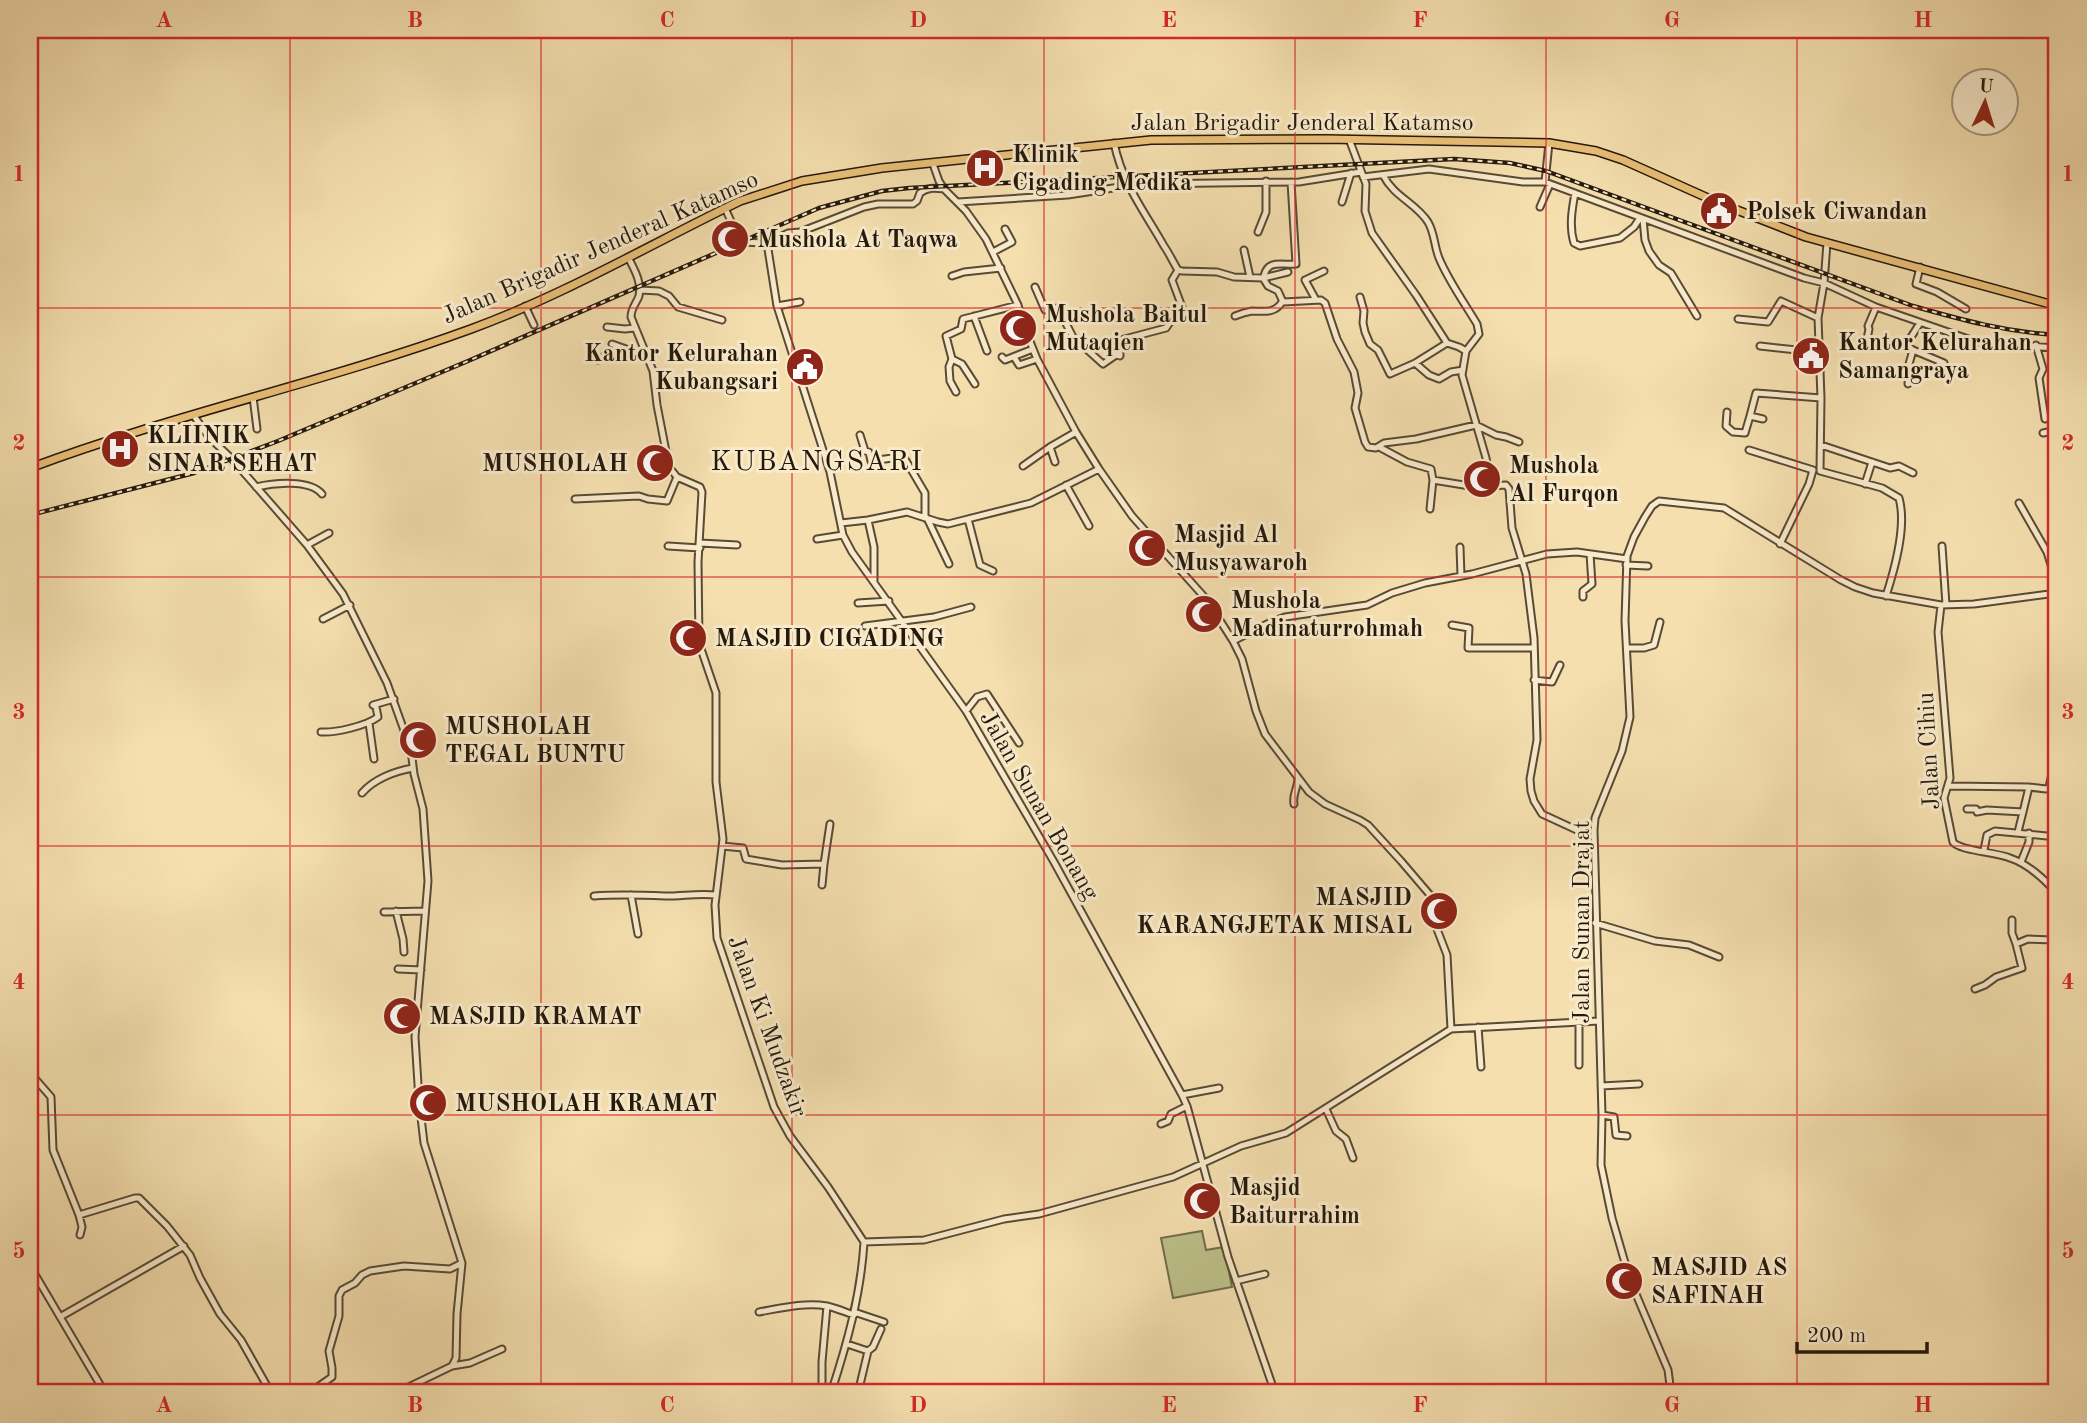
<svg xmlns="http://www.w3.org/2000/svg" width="2087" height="1423" viewBox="0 0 2087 1423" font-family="'Old Standard TT',serif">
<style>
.green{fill:#bdc18a;stroke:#706d4a;stroke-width:2}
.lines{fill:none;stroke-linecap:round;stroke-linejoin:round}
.minor-casing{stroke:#584a34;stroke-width:9}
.highway-casing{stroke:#24190b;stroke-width:10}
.minor{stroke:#f8eacb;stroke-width:5}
.highway{stroke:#eac078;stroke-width:7}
.rail-casing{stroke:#24190b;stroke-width:4.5}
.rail{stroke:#f8eacb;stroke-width:2;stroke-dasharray:5;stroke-linecap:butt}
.grid{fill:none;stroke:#d62828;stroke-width:2;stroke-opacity:0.55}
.labels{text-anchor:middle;stroke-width:6;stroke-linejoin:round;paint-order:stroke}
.street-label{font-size:24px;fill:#24190b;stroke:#f8eacb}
.poi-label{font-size:24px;font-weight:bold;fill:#24190b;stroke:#f8eacb;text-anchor:start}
.quarter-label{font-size:28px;letter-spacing:2px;fill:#24190b;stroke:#f8eacb}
.neatline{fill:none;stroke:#d62828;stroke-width:2.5}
.grid-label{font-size:23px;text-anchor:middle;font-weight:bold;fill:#d62828}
</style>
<rect width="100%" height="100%" fill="#f5dfaf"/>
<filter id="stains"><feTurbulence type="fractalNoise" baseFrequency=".00286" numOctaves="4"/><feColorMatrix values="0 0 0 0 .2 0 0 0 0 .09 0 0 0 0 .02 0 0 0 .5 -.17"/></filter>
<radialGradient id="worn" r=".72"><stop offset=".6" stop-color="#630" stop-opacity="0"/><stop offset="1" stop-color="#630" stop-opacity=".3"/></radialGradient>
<path class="green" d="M1202 1231 1206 1250 1224 1247 1232 1287 1173 1298 1161 1238Z"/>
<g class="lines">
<defs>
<path id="minor" d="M1349 139 1366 184 1365 211 1372 233 1416 295 1447 343 1459 347 1466 351 1462 375 1486 458 1491 486 1506 485 1509 489 1512 528 1526 574 1534 638 1537 740 1530 779 1531 791 1534 801 1542 814 1581 832 1585 844 1594 848
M1114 143C1123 185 1143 209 1164 246 1169 253 1173 262 1178 270L1182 271 1217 272 1234 277 1263 278 1288 272
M933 164 939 181 944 189 966 211 986 239 1018 305 1025 329 1037 359 1076 432 1099 469 1132 516 1207 600 1233 641 1242 659 1256 711 1265 734 1309 792 1325 804 1360 820 1368 825 1401 861 1430 895 1433 902 1435 924 1447 955 1451 1029
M1383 175C1394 197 1416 203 1428 222 1435 234 1434 246 1439 258 1448 280 1465 304 1477 324L1479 334 1466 351
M1363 177 1429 169 1523 182H1545L1804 278 1824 283 1876 307 1980 343 2057 348
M1545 182 1549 143
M1575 193C1572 209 1569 227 1574 243L1580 246 1620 238 1634 227 1640 218
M958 202 1068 195 1139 184 1299 182 1361 172
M1342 202 1351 173
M1540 207 1550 184
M725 208 738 237 742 242 767 243
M1643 219 1645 240 1649 251 1659 265 1671 273 1697 316
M1258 232 1266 212V181
M767 243 777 306 830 472 843 535 852 552 966 711 1054 862 1182 1095 1187 1106 1228 1257 1275 1393
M767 243 788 233 800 232 864 207 878 204H913L917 201 920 193C928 187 934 188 944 189
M1827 243 1824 283 1818 318 1821 398 1820 471 1882 488 1899 498C1907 526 1895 568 1886 596
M1244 250 1250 277
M993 252 1012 242 1005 229
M628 257C634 269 642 282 639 296 636 304 631 308 631 317L653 371 657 405 669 467 677 477 700 487 702 492 698 562 699 643 716 693V782L723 839 715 905 717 938 774 1107 790 1136 828 1187 864 1242C861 1294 847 1344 831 1393
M1920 267 1916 284 1937 292 1966 309
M952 276 964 272 1001 268
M1264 276C1268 258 1284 266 1296 264L1291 182
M1263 278 1268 286 1278 291 1283 302 1321 300 1325 303 1337 339 1354 372 1358 393 1355 408 1365 442 1368 447 1376 448 1384 443 1416 439 1476 425 1496 435 1506 437 1519 442
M1035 287 1045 310 1058 308 1073 337 1103 364 1116 355 1120 356V350L1117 341 1166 328 1170 322 1185 315 1172 280 1178 270
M640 290 659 291 669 296 678 307 722 320
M1360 297 1364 311 1363 323 1365 332 1370 344 1378 350 1390 374 1415 363 1447 343
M1316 300 1305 280 1324 271
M525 306 534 325
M777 306 800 302
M974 316 987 351
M1235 316C1240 314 1246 312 1252 311 1263 311 1275 314 1282 302
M1738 319 1768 322 1781 301 1818 318
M607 327 625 329 634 328
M1867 339 1869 329 1868 326 1876 307
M612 344 626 349 632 355
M2036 345 2043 369 2039 378 2045 419
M1760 346 1806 351 1818 338
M1913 350 1944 363
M1002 357 1005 360 1033 349
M1014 357 1019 365 1037 359
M952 359 962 364 975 384
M598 360 604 356C619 358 632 355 646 355
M1415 363 1429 375 1439 379 1451 372 1463 370
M2057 372 2053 376 2057 397
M1908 384 1909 364 1913 350 1906 345 1920 323
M956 392 950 381 949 367 952 359 946 336 961 329 963 319 1018 305
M253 397 257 429
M1727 412 1726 426 1733 432 1745 433 1750 416
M194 416 209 437 232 459 307 545 343 594 387 683 411 750 414 774 423 809 428 881 415 1037 419 1100 424 1143 462 1263 457 1314 456 1358 452 1366 396 1393
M1763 419 1750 416 1756 393 1821 398
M2043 433 2057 430
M860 435 865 451 869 452 871 461 892 458 899 453 902 454 925 493V518
M1821 445 1890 468 1899 466 1913 473
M1379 447 1407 462 1431 469 1433 480 1476 487 1491 486
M1749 450 1813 470
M1055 462 1050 447 1076 432
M1023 466 1050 447
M1865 484 1872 462
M1066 485 1089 526
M256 487C273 483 310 479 322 494
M575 499 639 496 648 499 667 501 677 477
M2019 503 2047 552 2057 584
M1430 509 1433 480
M927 518 949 564
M968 519 980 565 993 571
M868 520 874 547V582
M841 523 868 520 907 512 938 522 948 524 1031 503 1099 469
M817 539 843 535
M700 543 737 545
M1780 544 1809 484 1813 470
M307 545 329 533
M668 546 700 548
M1942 546 1946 605
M1460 547 1461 576
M1626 565 1648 566
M1583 597V591L1592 584 1590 554
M858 603 889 601
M1941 605 1938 632 1950 778 1944 798 1953 842C1960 851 1996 852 2010 858 2028 864 2042 877 2054 890V908L2057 910
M1192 613 1198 622 1219 619
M323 619 350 605
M1452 625 1469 628 1468 648H1534
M865 626 934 617 971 607
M1233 641 1271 622 1285 617 1367 605 1392 593 1425 583 1472 574 1547 554 1577 552 1627 559
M1627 648H1644L1654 645 1660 622
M1534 680 1552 682 1560 665
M966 711 977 697 987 694 1019 743
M369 723 374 759
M321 732C335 733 366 726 378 717L376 707 373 705 394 699
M1949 786 2029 787 2046 789 2049 787 2052 774 2057 773
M362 793C374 779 395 771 413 768
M1294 804C1292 794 1298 788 1298 778
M1967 809H1976L1977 812 1987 810 2023 812 2018 832
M2023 812 2029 787
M722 846 743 848 746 859 782 865 824 864 830 824
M1984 850 1987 835 1995 831 2057 837
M2021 862 2029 842V833
M822 885 824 864
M2055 892V863L2057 846
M631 895 638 934
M594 896C619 894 642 895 666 896 683 896 699 893 716 895
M396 911 403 939 404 952
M384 912 424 911
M2012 920V933L2016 944 2028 939 2054 940 2057 937
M1595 923 1655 941 1689 945 1719 957
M398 969 421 970
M1975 989 1985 985 1996 977 2022 968 2016 944
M1478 1027 1481 1067
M1579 1065V1021
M30 1073 51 1097 53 1150 79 1215 82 1227 80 1235
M1601 1086 1639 1084
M1182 1095 1219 1088
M1326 1109 1336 1131 1346 1139 1353 1158
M1602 1115 1614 1117 1616 1135 1627 1136
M1161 1124 1168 1121 1171 1114 1187 1106
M1190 1205 1202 1212H1216
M79 1215 135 1198H139L167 1226 190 1255 200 1278 220 1314 241 1340 271 1393
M864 1242 924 1240 1004 1219 1039 1214 1173 1177 1241 1146 1286 1133 1451 1029 1599 1021
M30 1266 105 1393
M1236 1281 1265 1274
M759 1312C781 1308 805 1302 827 1306 836 1308 845 1312 854 1315
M854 1312 884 1322
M60 1317 184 1246
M847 1344 868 1351 873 1347 881 1329
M452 1366 470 1363 502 1349
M309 1393 332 1377V1368L329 1351 339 1316V1296L342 1290 355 1283 362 1275 370 1271 404 1266 450 1269 462 1263
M822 1393V1362L827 1306
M858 1393 868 1351
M1671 1393 1668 1370 1630 1280 1612 1218 1601 1165 1602 1115 1594 830 1595 818 1622 751 1630 717 1625 621 1627 556 1634 537 1645 517 1652 506 1659 501 1724 508 1841 580 1855 587 1873 593 1941 605 1974 604 2057 593"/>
<path id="highway" d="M30 468C174 414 326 382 471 329 564 295 651 244 740 201L802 181 882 168 1151 140 1325 139 1549 143 1596 151 1623 160 1719 203 1806 237 2057 306"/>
</defs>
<use href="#minor" class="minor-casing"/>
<use href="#highway" class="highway-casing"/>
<use href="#minor" class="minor"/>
<use href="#highway" class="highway"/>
<defs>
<path id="rail" d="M30 515 194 473 278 441 468 361 819 208 882 191 909 188 1454 159 1510 163 1546 171 1913 306C1962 320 2006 332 2057 335"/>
</defs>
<use href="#rail" class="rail-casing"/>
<use href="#rail" class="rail"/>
</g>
<path class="grid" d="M290 30V1393M541 30V1393M792 30V1393M1044 30V1393M1295 30V1393M1546 30V1393M1797 30V1393M30 308H2057M30 577H2057M30 846H2057M30 1115H2057"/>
<defs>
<symbol id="hospital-disc" viewBox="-11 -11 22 22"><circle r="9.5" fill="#8f2418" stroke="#f8eacb"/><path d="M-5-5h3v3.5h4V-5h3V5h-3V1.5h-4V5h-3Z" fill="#fff"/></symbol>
<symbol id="civic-disc" viewBox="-11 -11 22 22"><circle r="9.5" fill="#8f2418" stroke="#f8eacb"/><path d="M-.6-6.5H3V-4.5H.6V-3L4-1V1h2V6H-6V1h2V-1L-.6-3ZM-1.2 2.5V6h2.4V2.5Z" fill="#fff"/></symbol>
<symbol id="mosque-disc" viewBox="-11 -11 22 22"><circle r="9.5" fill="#8f2418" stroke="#f8eacb"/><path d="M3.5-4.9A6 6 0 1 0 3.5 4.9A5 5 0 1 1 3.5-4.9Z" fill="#fff"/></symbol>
</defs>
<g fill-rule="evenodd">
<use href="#hospital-disc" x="963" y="146" width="44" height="44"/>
<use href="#civic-disc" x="1697" y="189" width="44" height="44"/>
<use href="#mosque-disc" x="708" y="217" width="44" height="44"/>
<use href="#mosque-disc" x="996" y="306" width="44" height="44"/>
<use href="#civic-disc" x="1789" y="334" width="44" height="44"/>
<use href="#civic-disc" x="783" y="345" width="44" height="44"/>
<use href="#hospital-disc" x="98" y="427" width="44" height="44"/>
<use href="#mosque-disc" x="633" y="441" width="44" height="44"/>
<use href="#mosque-disc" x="1460" y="457" width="44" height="44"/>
<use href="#mosque-disc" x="1125" y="526" width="44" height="44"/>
<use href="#mosque-disc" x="1182" y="592" width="44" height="44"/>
<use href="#mosque-disc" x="666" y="616" width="44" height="44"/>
<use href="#mosque-disc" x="396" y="718" width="44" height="44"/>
<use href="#mosque-disc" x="1417" y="889" width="44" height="44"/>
<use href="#mosque-disc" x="380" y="994" width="44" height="44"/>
<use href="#mosque-disc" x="406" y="1081" width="44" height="44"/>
<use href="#mosque-disc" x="1180" y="1179" width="44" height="44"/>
<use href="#mosque-disc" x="1602" y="1259" width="44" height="44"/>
</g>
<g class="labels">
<g class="street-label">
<text x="1302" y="130">Jalan Brigadir Jenderal Katamso</text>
<text transform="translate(600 247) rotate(-24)" y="8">Jalan Brigadir Jenderal Katamso</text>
<text transform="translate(1928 751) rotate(-93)" y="8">Jalan Cihiu</text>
<text transform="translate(1040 805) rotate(60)" y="8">Jalan Sunan Bonang</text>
<text transform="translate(1581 922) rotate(-90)" y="8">Jalan Sunan Drajat</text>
<text transform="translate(768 1026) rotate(70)" y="8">Jalan Ki Mudzakir</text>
</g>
<g class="poi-label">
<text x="1012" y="162">Klinik<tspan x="1012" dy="28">Cigading Medika</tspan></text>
<text x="1746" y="219">Polsek Ciwandan</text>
<text x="757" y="247">Mushola At Taqwa</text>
<text x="1045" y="322">Mushola Baitul<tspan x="1045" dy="28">Mutaqien</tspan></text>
<text x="1838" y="350">Kantor Kelurahan<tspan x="1838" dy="28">Samangraya</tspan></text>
<text x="778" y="361" text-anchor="end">Kantor Kelurahan<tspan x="778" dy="28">Kubangsari</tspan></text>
<text x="147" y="443">KLIINIK<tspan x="147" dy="28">SINAR SEHAT</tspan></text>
<text x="628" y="471" text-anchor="end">MUSHOLAH</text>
<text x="1509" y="473">Mushola<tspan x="1509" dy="28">Al Furqon</tspan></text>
<text x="1174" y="542">Masjid Al<tspan x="1174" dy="28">Musyawaroh</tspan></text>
<text x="1231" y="608">Mushola<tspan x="1231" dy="28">Madinaturrohmah</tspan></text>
<text x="715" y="646">MASJID CIGADING</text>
<text x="445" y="734">MUSHOLAH<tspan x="445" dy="28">TEGAL BUNTU</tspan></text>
<text x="1412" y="905" text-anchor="end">MASJID<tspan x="1412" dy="28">KARANGJETAK MISAL</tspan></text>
<text x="429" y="1024">MASJID KRAMAT</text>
<text x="455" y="1111">MUSHOLAH KRAMAT</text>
<text x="1229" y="1195">Masjid<tspan x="1229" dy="28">Baiturrahim</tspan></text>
<text x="1651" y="1275">MASJID AS<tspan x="1651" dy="28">SAFINAH</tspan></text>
</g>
<g class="quarter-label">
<text x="817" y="470">KUBANGSARI</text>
</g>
</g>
<rect width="2087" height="1423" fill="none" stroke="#f5dfaf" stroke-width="77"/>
<g transform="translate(1985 102) rotate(4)"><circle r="33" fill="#f8eacb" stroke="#a3967e" stroke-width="2"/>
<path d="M0-5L12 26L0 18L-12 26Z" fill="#8f2418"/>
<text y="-10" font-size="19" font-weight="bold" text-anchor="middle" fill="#24190b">U</text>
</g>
<path d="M1797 1342v10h130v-10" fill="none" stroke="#24190b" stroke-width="3.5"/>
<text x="1807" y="1342" font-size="21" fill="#24190b" stroke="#f8eacb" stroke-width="5" paint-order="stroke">200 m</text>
<rect x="38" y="38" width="2010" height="1346" class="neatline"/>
<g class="grid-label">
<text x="164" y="27">A</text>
<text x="415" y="27">B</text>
<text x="667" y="27">C</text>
<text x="918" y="27">D</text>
<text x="1169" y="27">E</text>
<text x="1420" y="27">F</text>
<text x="1672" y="27">G</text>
<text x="1923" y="27">H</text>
<text x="19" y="181">1</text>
<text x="2068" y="181">1</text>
<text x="19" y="450">2</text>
<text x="2068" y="450">2</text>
<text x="19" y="719">3</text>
<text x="2068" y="719">3</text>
<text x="19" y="989">4</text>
<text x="2068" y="989">4</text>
<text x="19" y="1258">5</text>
<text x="2068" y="1258">5</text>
<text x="164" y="1412">A</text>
<text x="415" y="1412">B</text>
<text x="667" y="1412">C</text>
<text x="918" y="1412">D</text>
<text x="1169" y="1412">E</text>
<text x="1420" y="1412">F</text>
<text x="1672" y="1412">G</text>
<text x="1923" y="1412">H</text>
</g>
<rect width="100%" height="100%" filter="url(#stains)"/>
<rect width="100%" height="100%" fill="url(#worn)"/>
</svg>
